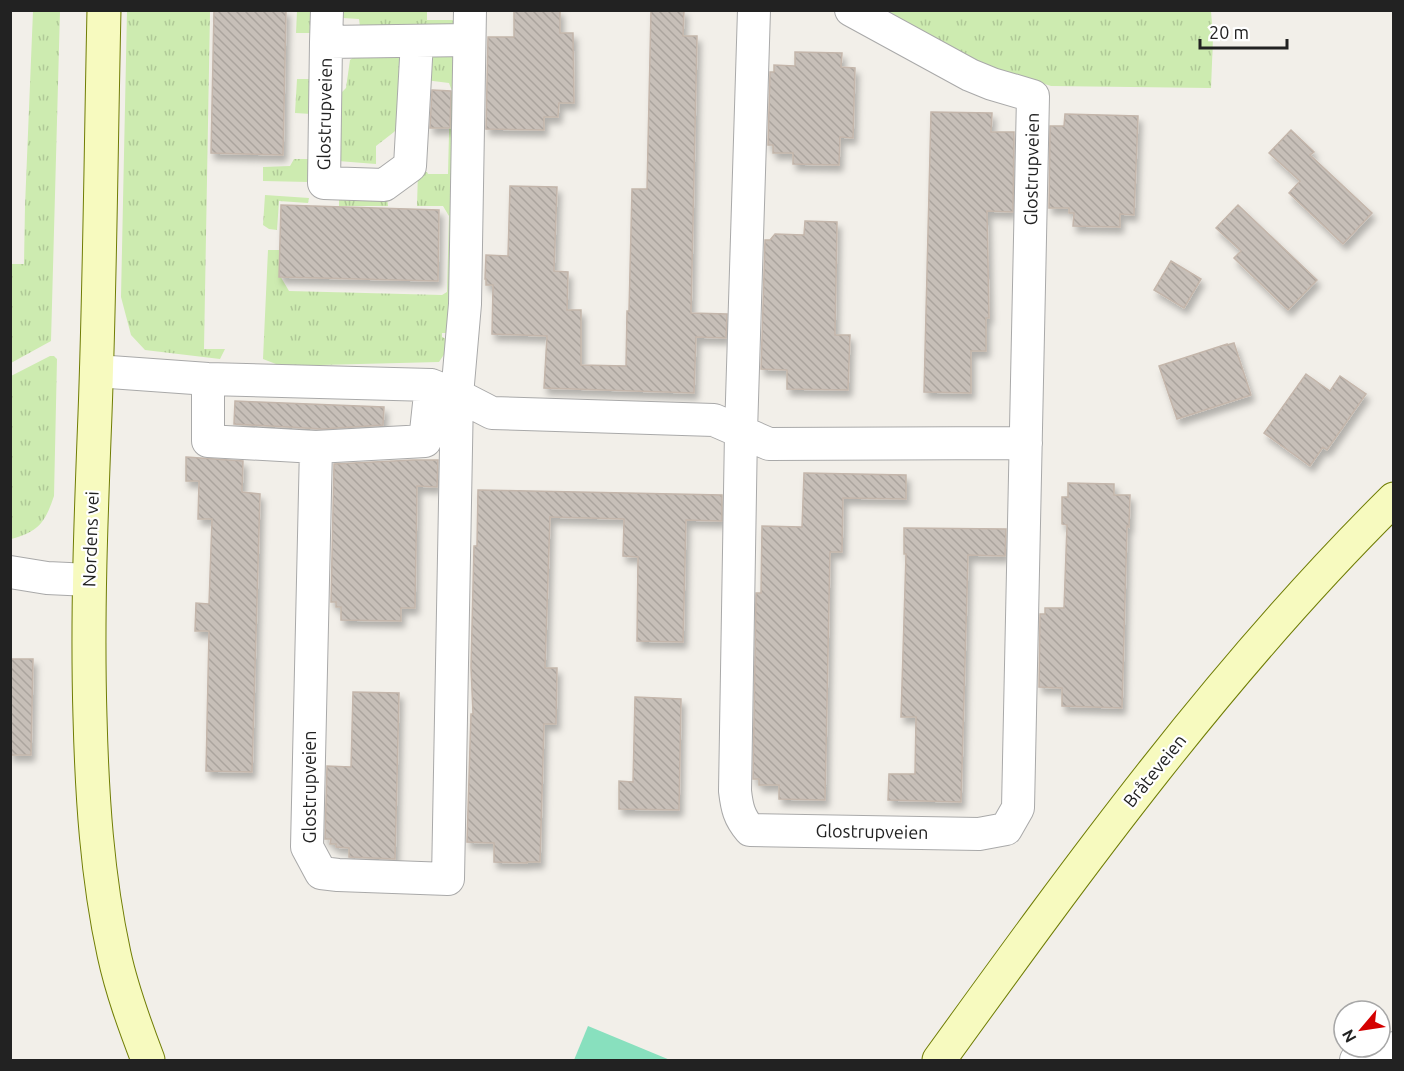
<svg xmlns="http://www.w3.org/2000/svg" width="1404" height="1071" viewBox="0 0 1404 1071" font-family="Ubuntu,sans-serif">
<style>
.grass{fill:url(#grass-tufts)}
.pitch{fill:#88e0be}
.building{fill:url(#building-back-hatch);stroke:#c4b6ab;stroke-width:1.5;filter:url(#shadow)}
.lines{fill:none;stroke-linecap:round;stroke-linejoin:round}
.street-casing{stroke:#a9a9a9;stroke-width:34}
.secondary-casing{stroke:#707d05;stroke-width:35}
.street{stroke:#fff;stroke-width:32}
.secondary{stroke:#f7fabf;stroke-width:33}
.labels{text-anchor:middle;stroke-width:4.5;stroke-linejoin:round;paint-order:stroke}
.street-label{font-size:18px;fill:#222;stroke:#fff}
</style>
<defs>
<pattern id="grass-tufts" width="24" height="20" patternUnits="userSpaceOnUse" patternTransform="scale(1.5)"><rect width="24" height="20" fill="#cdebb0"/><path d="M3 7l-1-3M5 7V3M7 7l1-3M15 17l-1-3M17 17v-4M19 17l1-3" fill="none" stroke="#b0c997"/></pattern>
<pattern id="building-back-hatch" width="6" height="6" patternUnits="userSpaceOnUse" patternTransform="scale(1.5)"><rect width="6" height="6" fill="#c7bfb8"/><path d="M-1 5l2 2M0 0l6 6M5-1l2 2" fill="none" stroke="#aba49e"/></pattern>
<filter id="shadow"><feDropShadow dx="3.5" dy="6" stdDeviation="3" flood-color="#0004"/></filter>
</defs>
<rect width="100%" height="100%" fill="#f2efe9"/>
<path class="grass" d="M33 11H60L51 341 11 363V264H24L25 206Z
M127 11H210L204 349H225L220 359 145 350 131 335 121 297Z
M297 11H311V33H296Z
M341 11H427V20H460L456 24 448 26 360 27 359 19 343 18Z
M878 11H1211L1213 38 1211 88 1051 86 965 59Z
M365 48H406L407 118 394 132 376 146V164L338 161 339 95 346 88 350 60Z
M455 52 453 301 447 333H442V337L448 340 445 353 439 362 281 366 263 359 268 250H280L279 274 289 291 442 295 447 292 449 216 443 206H417L418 171 427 172 428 174H448L450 93 452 91 449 83 425 80 430 54Z
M297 79H312L311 114 295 113Z
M294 159H308L309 182 263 181V167L290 166Z
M265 195 309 198 308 203 279 201 277 230 269 229 263 225Z
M339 197H387L388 206H339Z
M50 356H54L57 359 54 496C45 523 38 532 11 539V376Z"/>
<path class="pitch" d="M588 1026 670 1060H574Z"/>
<path class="building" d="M214 10H286L283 155 211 153Z
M514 10H560V33H573L574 103H559L558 117H544V130L486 129 488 37H514Z
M651 10H684L683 36H697L691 313 727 314 726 338 696 337 694 393 544 388 547 336 492 334 493 285H486V279H485L486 255 508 256 510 186 557 187 554 271 568 272 567 310H581V365L626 366 627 311H629L632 189H647Z
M795 52 842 53 841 67 855 68 853 138 840 137 839 165 793 164V153H773V145H768L770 72H774V65L795 66Z
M432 90 451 91 450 128H430Z
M931 112 992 113 991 132H1014L1013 212 987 211 989 318H986V351H971V393L924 392Z
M1065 114 1138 116 1134 215 1120 214V227L1073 226 1074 213H1069V208H1049L1050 126H1064Z
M1291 130 1314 152 1310 155 1372 213 1343 244 1289 193 1300 181 1269 153Z
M281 205 439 210 438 281 279 277Z
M1238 205 1317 280 1288 310 1234 258 1241 251 1216 228Z
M805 221 837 222 835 335H850L848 390 787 389V370L761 369 765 240H770L775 234 804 235Z
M1171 261 1201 279 1184 308 1154 290Z
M1234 343 1251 395 1177 419 1159 366 1227 344V345Z
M1306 374 1330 391 1340 376 1366 394 1327 450 1323 447 1310 466 1264 433Z
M235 401 384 407 383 425 322 429 234 424Z
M186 457 243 461 242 492 260 494 252 772 206 771 209 631H195L196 603 209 604 212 519H198L199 481H186Z
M413 460H438L437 487 417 486 415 608H401V621L341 620V607H336V602H331L334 464Z
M804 473 906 475V499L843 498 842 552H830L825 800 779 799V785H759V779H753L756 593H761L762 526 802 527Z
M1068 483 1114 484V495H1130L1129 527 1127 526 1122 708 1062 706V688L1039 687 1040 614H1045V608H1064L1067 525 1062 524V497H1068Z
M478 490 722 495V521L686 520 683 642 637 641 638 557 623 556 624 519 550 517 545 668H557L556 724H544L540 862H527V863L494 862V843L467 842 471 714H473L471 667 474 546H477Z
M904 528 1006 529 1005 556 968 555 961 802 888 800 889 774H915L916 717H901L906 554H904Z
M10 659H33L31 755H10Z
M353 692 399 693 395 859 349 857V848L336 847V844H330L331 839H325L327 766 351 767Z
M635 697 681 699 679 810 619 809V781L633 782Z"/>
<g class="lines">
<defs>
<path id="street" d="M754 10 741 432 735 791C737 808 739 817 750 830L979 834 1006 829 1018 808 1033 96 992 84 970 75 851 10
M417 41 410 166 384 185 324 183 326 42 469 40
M326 42 327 10
M96 371 208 379 431 385 457 395 492 413 714 420 769 444 1026 443
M208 379V441L316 447 307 847 321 873 338 875 448 879 457 395 465 304 470 10
M316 447 425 441 431 385
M10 572 47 578 90 580
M1356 1060 1394 1048"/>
<path id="secondary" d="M104 10C101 145 100 280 95 414 91 515 87 616 90 717 92 796 97 876 114 954 122 991 135 1026 148 1060
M939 1060C1080 865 1222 669 1394 499"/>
</defs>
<use href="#street" class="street-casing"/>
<use href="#secondary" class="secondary-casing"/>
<use href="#street" class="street"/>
<use href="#secondary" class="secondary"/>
</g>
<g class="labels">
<g class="street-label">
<text transform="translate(325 114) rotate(-89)" y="6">Glostrupveien</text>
<text transform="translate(1032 169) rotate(-89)" y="6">Glostrupveien</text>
<text transform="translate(91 539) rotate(-88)" y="6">Nordens vei</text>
<text transform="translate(1155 771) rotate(-51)" y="6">Bråteveien</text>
<text transform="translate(310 787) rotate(-90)" y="6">Glostrupveien</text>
<text transform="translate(872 832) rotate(1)" y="6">Glostrupveien</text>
</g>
</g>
<rect width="1404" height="1071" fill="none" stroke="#222222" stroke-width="24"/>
<g transform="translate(1362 1029) rotate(241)"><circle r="28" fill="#ffffff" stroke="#a7a7a7" stroke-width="1.5"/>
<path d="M0-4.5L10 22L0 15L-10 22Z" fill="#d40000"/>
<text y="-9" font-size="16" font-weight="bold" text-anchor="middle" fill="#222222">N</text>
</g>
<path d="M1200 39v9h87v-9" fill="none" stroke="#222222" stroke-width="3"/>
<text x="1209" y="39" font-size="18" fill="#222222" stroke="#ffffff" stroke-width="4.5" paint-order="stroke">20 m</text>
</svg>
